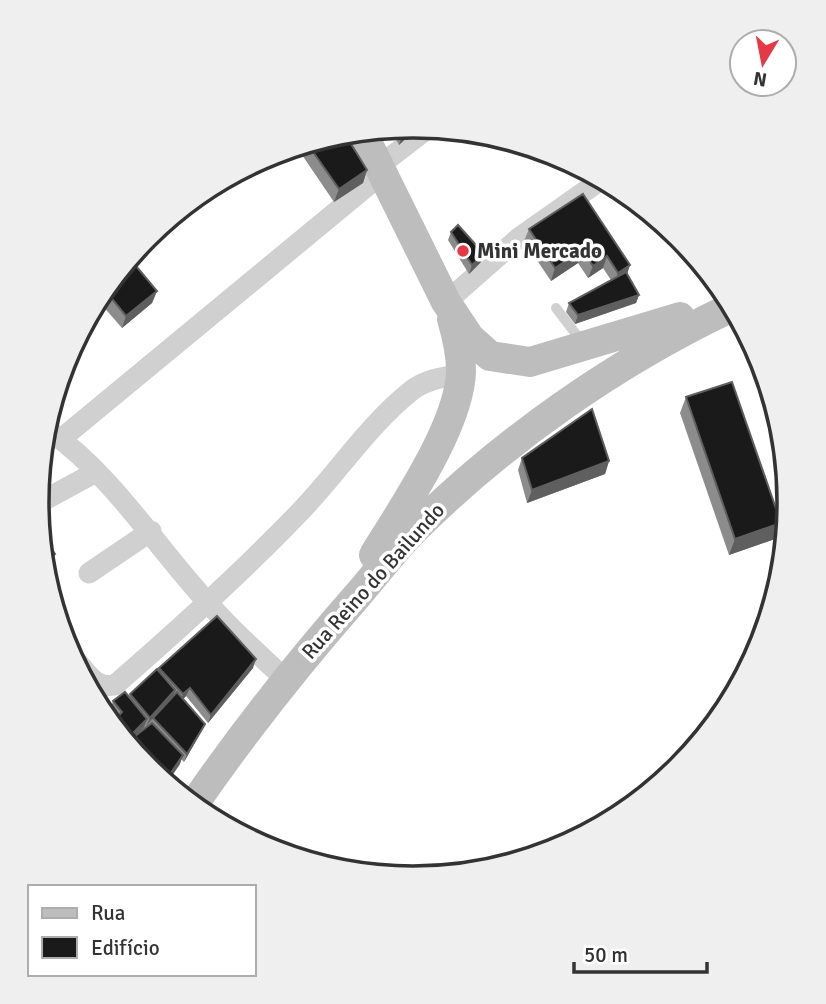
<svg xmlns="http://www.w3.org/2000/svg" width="826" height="1004" viewBox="0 0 826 1004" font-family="Signika,sans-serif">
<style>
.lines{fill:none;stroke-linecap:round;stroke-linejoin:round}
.service{stroke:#d0d0d0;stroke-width:10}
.minor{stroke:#d0d0d0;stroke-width:21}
.secondary{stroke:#bdbdbd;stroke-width:30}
.wall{fill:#8c8c8c}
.shaded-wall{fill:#5f5f5f}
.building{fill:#1a1a1a;stroke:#5f5f5f;stroke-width:2}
.poi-dot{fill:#e63946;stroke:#fff;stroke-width:2.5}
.labels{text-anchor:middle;stroke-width:7;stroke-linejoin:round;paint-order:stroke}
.poi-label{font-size:21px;font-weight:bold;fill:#333;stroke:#fff;text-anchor:start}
.street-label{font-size:21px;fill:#333;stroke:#fff}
.rim{fill:none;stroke:#333;stroke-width:3.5}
</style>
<rect width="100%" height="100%" fill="#fff"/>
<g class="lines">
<path class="service" d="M556 308 582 342"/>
<path class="minor" d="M379 166 427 129
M446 302 520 237 598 182
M51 432C115 478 156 547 209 604 232 631 259 654 285 679
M61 439 383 173
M37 504 96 472
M89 573 151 531
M75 660C88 672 94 689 115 685 177 631 238 576 295 517 335 477 366 427 411 391 424 380 444 377 461 374"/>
<path class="secondary" d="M364 136 446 302 470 338 490 356 530 362 680 317
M374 555C402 509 460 425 461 371 461 353 457 336 452 319
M196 801C246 729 299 662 357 596 376 574 395 549 416 528 505 440 615 363 728 309"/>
</g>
<path class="wall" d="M413 126 399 145 391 130Z
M348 139 367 170 363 183 334 202 298 149Z
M529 229 630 265 627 274 639 295 636 303 575 324 566 312 569 303 611 280 603 268 588 278 578 263 551 281 524 241Z
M451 232 484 254 481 262 469 274 448 240Z
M131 260 157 291 152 303 122 328 101 304Z
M686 397 781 523 775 539 729 555 680 413Z
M522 458 609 461 605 474 527 503 518 470Z
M159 668H253L208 723 186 696 183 699 205 724 201 732 184 762 181 759 168 782 147 768 115 720 116 718 110 710 113 701 129 697 130 694 158 671Z"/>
<path class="shaded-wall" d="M414 126 419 127 399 145 402 136Z
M367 170 363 183 334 202 339 189Z
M583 250 578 263 551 281 555 268Z
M484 254 481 262 469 274 472 265Z
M607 256 603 268 588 278 593 266Z
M630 265 626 277 614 285 618 273Z
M157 291 152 303 122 328 126 316Z
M639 295 636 303 575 324 578 315Z
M102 308 99 316 86 328 94 315Z
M609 461 605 474 527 503 532 490Z
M781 523 775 539 729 555 735 539Z
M55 554 52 562 49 564 48 559Z
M256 659 253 668 208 723 211 715Z
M190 688 186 696 180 702 183 694Z
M175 690 172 699 153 718 146 726 150 718Z
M147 719 144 727 129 742 128 739 129 737Z
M205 724 201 732 184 762 187 754Z
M183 755 180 764 168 782 166 781Z"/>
<path class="building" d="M414 126 402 136 398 129 413 126Z
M348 139 367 170 339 189 309 146Z
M583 194 630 265 618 273 607 256 593 266 583 250 555 268 529 229Z
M458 225 484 254 472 265 451 232Z
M131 260 157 291 126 316 108 294Z
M626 272 639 295 578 315 569 303Z
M100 306 102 308 94 315Z
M732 382 781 523 735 539 686 397Z
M592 409 609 461 532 490 522 458Z
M44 538 55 554 48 559Z
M217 616 256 659 211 715 190 688 183 694 159 668Z
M157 669 175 690 150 718 130 694Z
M125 692 147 719 129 737 115 720 122 712 113 701Z
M177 692 205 724 187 754 153 718Z
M152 723 183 755 166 780 130 740Z
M137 753 156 774 147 768Z"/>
<circle class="poi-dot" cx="463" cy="251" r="7"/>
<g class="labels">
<g class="poi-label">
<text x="477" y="258">Mini Mercado</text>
</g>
<g class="street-label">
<text transform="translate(373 581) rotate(-48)" y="7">Rua Reino do Bailundo</text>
</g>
</g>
<path d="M0 0H826V1004H0ZM49 502a364 364 0 1 1 728 0a364 364 0 1 1-728 0Z" fill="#efefef" fill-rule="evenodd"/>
<path class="rim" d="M49 502a364 364 0 1 1 728 0a364 364 0 1 1-728 0Z"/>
<rect x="28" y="885" width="228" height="91" fill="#ffffff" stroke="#adadad" stroke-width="2"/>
<rect x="42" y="908" width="35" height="10" fill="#bdbdbd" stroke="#adadad" stroke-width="2"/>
<text x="91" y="920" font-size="21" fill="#333333">Rua</text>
<rect x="42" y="937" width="35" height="21" fill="#1a1a1a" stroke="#adadad" stroke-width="2"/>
<text x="91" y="955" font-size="21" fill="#333333">Edifício</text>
<g transform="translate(763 63) rotate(190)"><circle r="33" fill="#ffffff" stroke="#adadad" stroke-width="2"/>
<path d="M0-5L12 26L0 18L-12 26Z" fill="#e63946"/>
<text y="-10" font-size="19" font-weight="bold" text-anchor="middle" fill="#333333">N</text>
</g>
<path d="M574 962v10h133v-10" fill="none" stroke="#333333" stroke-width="3.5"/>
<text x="584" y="962" font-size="21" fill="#333333" stroke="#ffffff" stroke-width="5" paint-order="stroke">50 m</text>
</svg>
